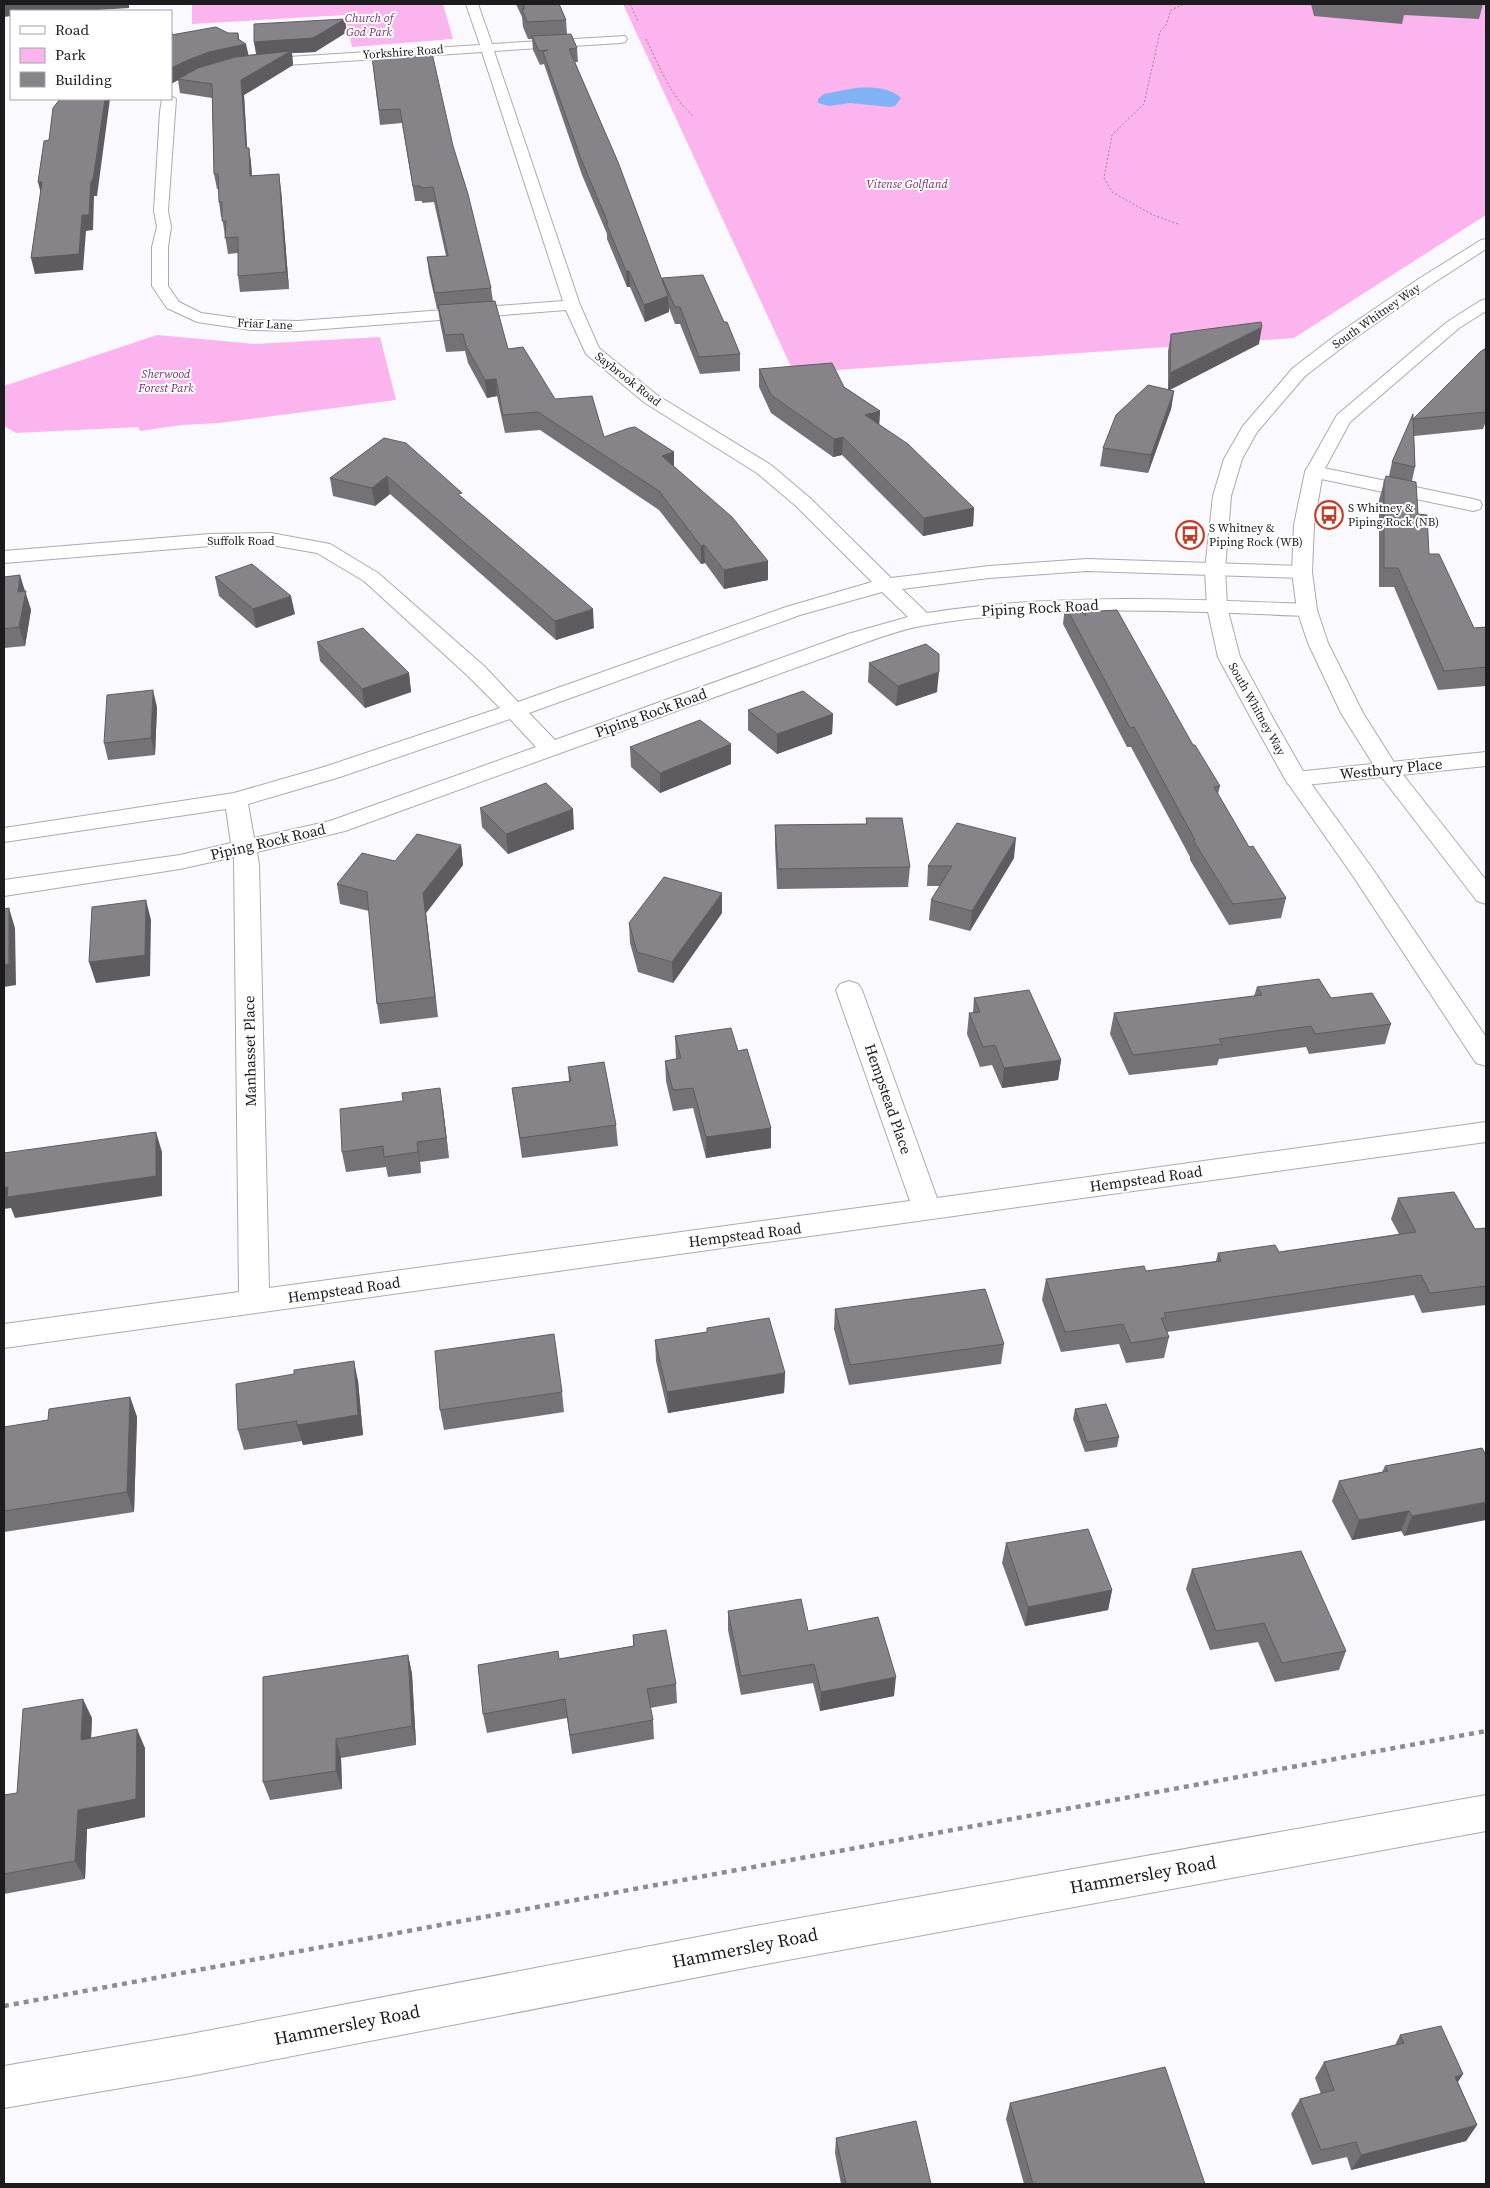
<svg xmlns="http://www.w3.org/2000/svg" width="1490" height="2188" viewBox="0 0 1490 2188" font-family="'Source Serif 4',serif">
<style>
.green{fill:#fbb4ed}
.water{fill:#80b3f5}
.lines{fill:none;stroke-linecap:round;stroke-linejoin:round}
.minor-casing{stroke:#abaab0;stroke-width:2}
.major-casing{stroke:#abaab0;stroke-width:2}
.path-far1{stroke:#8d8c90;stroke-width:1;stroke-dasharray:2 2;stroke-linecap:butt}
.path{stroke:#8d8c90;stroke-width:4.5;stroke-dasharray:5 5;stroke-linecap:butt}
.minor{fill:#fff;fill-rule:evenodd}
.major{fill:#fff;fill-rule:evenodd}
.wall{fill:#747276}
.shaded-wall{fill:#5e5c60}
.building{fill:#878489;stroke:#5e5c60}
.labels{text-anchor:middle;stroke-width:4;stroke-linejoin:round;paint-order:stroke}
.far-park-label{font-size:12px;font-style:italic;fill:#802f74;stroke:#fff}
.far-street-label{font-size:12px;fill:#1c1b1e;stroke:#fff}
.far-poi-label{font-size:12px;fill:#1c1b1e;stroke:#fff;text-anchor:start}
.street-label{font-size:15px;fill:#1c1b1e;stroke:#fff}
.near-street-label{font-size:18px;fill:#1c1b1e;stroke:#fff}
</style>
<rect width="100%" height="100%" fill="#faf9ff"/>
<path class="green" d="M192 4H443L453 39 352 47 345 15 192 24Z
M623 4H1486V215L1294 338 794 373Z
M157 335 255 344 380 337 396 400 219 423 182 425 140 431 138 427 16 433 4 426V386Z"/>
<path class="water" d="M855 88C869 87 890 87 901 98L895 106 889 107 850 103 829 106 818 103V99L824 94Z"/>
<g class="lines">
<defs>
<path id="minor" d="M466 4H478L492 44 625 36 627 39 625 42 621 43 494 51 580 305 599 348 657 395 771 465 810 498 891 578 989 566 1087 559 1302 566 1309 568 1312 572 1309 576 1302 578 1087 571 989 578 902 589 927 613C1055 593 1179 599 1307 604L1314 606 1317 610 1314 614 1307 616C1178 611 1049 603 921 626 895 631 870 641 845 650L345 831 257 852 259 865 269 1288 910 1201 836 990 840 984 849 981 858 984 862 990 937 1198 1486 1122V1142L4 1348V1324L239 1292 234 857 180 869 4 896V880L180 855 231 843 226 809 4 842V828L234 793 324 767 500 708 468 676 364 581 317 553 271 545 210 546 4 563V551L210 534 271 533 330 544 378 573 484 666 518 702 786 607 872 582 796 506 757 473 645 403 586 354 566 310 298 331 251 330 197 322 167 308 152 286V247L157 227 154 211 160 112 162 99H171V96L176 99 168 211 171 227 168 247V286L179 302 201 313 251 320 298 321 563 301 482 52 256 67 250 63 256 59 480 45ZM882 592 908 617 848 634 555 740 529 713 800 615ZM510 719 536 747 330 821 254 838 248 804 340 777Z
M1314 466 1473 499 1480 501 1482 505 1480 509 1473 511 1307 476 1305 472 1307 468Z
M1486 752V766L1296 786 1288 784 1285 779 1288 774 1296 772Z
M1486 1795V1831L750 1967 185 2077 4 2108V2066L185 2035 750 1927Z"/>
<path id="major" d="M1486 239V249L1429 286 1348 343 1305 376 1257 432 1242 459 1231 496 1225 569 1227 607 1240 657 1274 720 1307 778 1372 868 1486 1037V1066L1476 1063 1353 876 1285 779 1252 720 1218 657 1207 607 1205 569 1213 496 1224 459 1243 426 1293 368 1336 335 1417 280 1481 240Z
M1486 299V311L1459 328 1350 422 1323 472 1314 525 1312 572 1317 610 1328 643 1363 713 1397 767 1486 880V904L1477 901 1380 775 1341 713 1308 643 1297 610 1292 572 1294 525 1305 472 1337 415 1447 322 1480 301Z"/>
</defs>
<use href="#minor" class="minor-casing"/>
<use href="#major" class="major-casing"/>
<path class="path-far1" d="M630 4 638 21
M646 39C659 65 671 97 693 116
M1178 224 1153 215 1112 192 1104 178 1112 135 1144 104 1160 32 1166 25 1171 10 1184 4"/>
<path class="path" d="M4 2006 1486 1731"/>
<use href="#minor" class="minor"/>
<use href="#major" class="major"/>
</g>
<path class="wall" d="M516 4H559L566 20 567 34 577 48 578 62H575L662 280V278L724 322 740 354V371L700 374 680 324H675L669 308V312L645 322 630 287H627L607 239V234L582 175 544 64 540 65 533 50 532 39H528L523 27 522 17Z
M1311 4H1483L1479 19 1404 15 1402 24 1314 16Z
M171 28 173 35 238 33 239 39 248 55 256 54 254 42 347 32 315 52 292 53 293 65 244 95 247 148H249L251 163 252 176 281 190 289 289 240 292 238 276V253L228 254 222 217H221L219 202V189H217L214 174 212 98 180 93 178 80 171 84Z
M372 57 453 146 491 288 493 301 508 349 555 399 604 437 674 452V467L768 580 724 589 705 563 701 564 659 510 540 430 505 433 497 396 487 398 468 363 465 351 446 352 440 322 438 309H437L429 273 427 257 446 256 434 202 422 203V201H415L402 123 380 125Z
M1171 334 1259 344 1168 390 1174 391 1171 409 1148 473 1100 466 1103 448 1168 390V351Z
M1486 348V421L1483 429 1414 436 1415 467 1412 481 1418 514 1429 554 1474 628 1486 627V686L1438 690 1394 587H1379V500L1384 482 1389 476 1392 462 1413 419Z
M759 369 844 387 880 411 879 425 974 508 973 526 923 536 842 455 833 457 771 413 759 387Z
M384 438 594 628 556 640 390 494 375 506 333 496 330 478Z
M4 577 25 591 31 610 25 646 4 648Z
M215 577 295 614 256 628 219 596Z
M1065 605 1084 614 1085 612 1193 745 1220 786 1218 794 1249 847 1286 898 1281 918 1229 925 1190 860V857L1131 747H1127L1063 624Z
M317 642 409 673 411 692 365 708 320 661Z
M869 663 937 692 896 706 868 682Z
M157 707 155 755 108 760 104 743Z
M748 710 833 714 832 734 777 754 748 730Z
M630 747 731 764 660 793 631 767Z
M480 808 574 829 508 854 482 827Z
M866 818 910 867 908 887 777 889 775 845V825L866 824Z
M461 845 463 865 426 913 438 1017 380 1024 377 1004 369 911 340 904 337 884 395 861Z
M1014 858 970 931 929 920 931 900 940 886H927L928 866Z
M722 913 673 983 638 972 630 943 629 923Z
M1257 987 1331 998 1391 1024 1385 1044 1309 1054 1306 1047 1219 1059 1217 1065 1129 1075 1110 1034 1114 1013 1254 996Z
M974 998 1061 1060 1058 1080 1002 1088 992 1065 980 1067 967 1034 969 1013H973Z
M675 1036 738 1051 771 1128V1148L706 1158 693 1108 673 1111 666 1081 665 1061 676 1059Z
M568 1067 616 1125 618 1146 522 1158 512 1088 569 1081Z
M443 1108 449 1158 420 1162 421 1173 388 1177 386 1167 346 1172 342 1152Z
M1398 1198 1475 1229 1486 1228V1305L1422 1313 1414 1295 1167 1332 1169 1337 1164 1358 1126 1363 1119 1344 1061 1352 1042 1300 1046 1279 1146 1271 1216 1261 1218 1253 1279 1252 1399 1234 1391 1219Z
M835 1309 1004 1344 1001 1364 849 1385 834 1329Z
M707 1328 785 1373 784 1393 668 1413 656 1361 655 1340 707 1332Z
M358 1381 363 1435 303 1445 302 1441 244 1450 238 1430Z
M562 1392 564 1412 444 1430 440 1410Z
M130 1397 137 1417 134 1512 4 1532V1427L48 1420Z
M1075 1409 1119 1437 1117 1447 1085 1452 1073 1419Z
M1482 1448 1404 1536 1401 1531 1352 1540 1332 1501 1339 1481 1382 1472 1385 1466Z
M1006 1543 1112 1590 1108 1610 1025 1626 1002 1563Z
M1192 1569 1346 1651 1339 1670 1275 1682 1258 1642 1210 1650 1186 1589Z
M728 1611 808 1631 894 1696 820 1711 813 1683 741 1695 728 1630Z
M633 1635 676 1684 677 1703 650 1708 653 1720 654 1739 572 1754 567 1718 487 1733 483 1714 559 1659 633 1646Z
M408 1655 412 1674 416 1745 341 1758 342 1789 270 1800 263 1782Z
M92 1718 91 1738 145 1748V1817L87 1829 85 1879 4 1894V1795L17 1793Z
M1400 2035 1463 2074 1458 2082 1477 2125 1466 2141 1351 2170 1347 2157 1312 2165 1291 2114 1300 2099 1321 2094 1315 2078 1324 2062 1395 2045Z
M1010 2103 1205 2184H1024L1006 2119Z
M836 2138 931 2184H841L835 2153Z"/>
<path class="shaded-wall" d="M4 4H129V8L82 11H11V16L4 17Z
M345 19 347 32 315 52 292 53 293 65 244 95 248 163 246 148 241 80 257 56 254 42Z
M238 33 240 45 246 44 249 57 178 79V80L171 84V68Z
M105 99H110L97 196H94L93 230 86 231 83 270 35 274 31 258 91 181Z
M249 148 251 163 253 192 250 176Z
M279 174 281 190 289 289 286 272Z
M38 182H42V198Z
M626 271H629L630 287H627Z
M668 296 669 312 645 322 644 305Z
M1262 327 1259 344 1168 391 1170 373Z
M496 379 497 396 487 398 485 380Z
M1174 391 1171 409 1148 473 1151 455Z
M880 411 879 428 865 415Z
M843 437 842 455 833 457 834 439Z
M674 452V470L662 456Z
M387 476 390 494 375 506 372 488Z
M974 508 973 526 923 536 924 518Z
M704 545 705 563 701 564V546Z
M768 561V580L724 589V570Z
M20 575 31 610 25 646 19 627 18 592Z
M291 596 295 614 256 628 253 609Z
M593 609 594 628 556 640 555 621Z
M939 672 937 692 896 706 898 686Z
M409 673 411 692 365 708 362 689Z
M153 690 157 707 155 755 151 738Z
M833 714 832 734 777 754V734Z
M731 744V764L660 793V773Z
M573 809 574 829 508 854 506 834Z
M1016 838 1014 858 970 931 972 911Z
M461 845 463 865 426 913 438 1017 423 893Z
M722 893V913L673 983 672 962Z
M146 900 151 920 150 976 96 983 89 962Z
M9 908 15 928 16 985 4 987V965Z
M1061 1060 1058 1080 1002 1088 1004 1068Z
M440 1088 443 1108 449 1158 446 1138Z
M771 1128V1148L706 1158V1137Z
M156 1132 162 1152V1196L15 1218 11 1208 4 1209V1188Z
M417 1142 420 1162 421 1173 418 1152Z
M354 1361 358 1381 363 1435 303 1445 297 1425Z
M785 1373 784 1393 668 1413 667 1392Z
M130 1397 137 1417 134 1512 127 1492Z
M1486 1502V1520L1404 1536 1412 1516Z
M1409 1511 1401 1531 1352 1540 1359 1520Z
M1112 1590 1108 1610 1025 1626 1028 1607Z
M408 1655 412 1674 416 1745 412 1726Z
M896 1677 894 1696 820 1711 821 1692Z
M83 1699 92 1718 90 1759 81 1740Z
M137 1729 145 1748V1817L87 1829 85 1879 75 1861 78 1810Z
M336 1739 341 1758 342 1789 336 1771Z
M1463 2074 1452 2090 1455 2077Z
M1477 2125 1466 2141 1351 2170 1361 2155Z"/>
<path class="building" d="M523 4H559L566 20 527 22 522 9H525Z
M345 19 313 38 254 42V24Z
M216 27 228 33H238V39L246 44 209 52 188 60 171 68V35Z
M571 34 577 48 569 49 618 162 668 296 644 305 629 271H626L606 223H608L581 159 543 52 548 50 539 51 532 36Z
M291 51 241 80 246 148H249L250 176 279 174 286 272 238 276V237L225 238 226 221H222V202H219L218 174H214L212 84 178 79 198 68 235 57Z
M432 53 453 146 468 194 491 288 435 293 427 257 448 256 433 187 421 188 420 186H413L400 109 379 110 372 57Z
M60 99H105L93 180 91 181 89 215H82L79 254 31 258 42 182H38L44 141 49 140 53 108Z
M703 275 724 322H727L740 354 699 357 680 307H675L662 278Z
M495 301 508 349 523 347 555 399 592 396 604 437 629 428 635 427 674 452 662 456 732 517 768 561 724 570 704 545 701 546 659 491 538 412 503 415 496 379 485 380 466 346 463 334 445 335 438 305Z
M1261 322 1262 327 1170 373 1171 334Z
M1486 348V412L1413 419 1415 467 1392 462 1413 414V419L1480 352Z
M832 363 844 387 880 411 865 415 908 444 974 508 924 518 843 437 834 439 771 395 759 369Z
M1148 385 1174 391 1151 455 1103 448 1116 415Z
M384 438 406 443 462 493 458 494 593 609 555 621 387 476 372 488 330 478Z
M1386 476 1416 482 1418 514 1427 515 1429 554H1439L1474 628 1486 627V667L1444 671 1398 568H1384V482Z
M252 564 291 596 253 609 215 577Z
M20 575 18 592 26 591 19 627 4 629V577Z
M1071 601 1086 616 1085 612 1117 610 1193 745H1195L1220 786 1214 787 1249 847 1253 846 1286 898 1233 904 1193 840H1195L1134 727 1130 728 1065 605Z
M363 628 409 673 362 689 317 642Z
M926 644 939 654V672L898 686 869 663Z
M153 690 151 738 104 743 107 695Z
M803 691 833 714 777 734 748 710Z
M700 720 731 744 660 773 630 747Z
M546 783 573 809 506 834 480 808Z
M866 818H902L910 867 778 869 775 825 867 824Z
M957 823 1016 838 972 911 931 900 952 866H928Z
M417 834 461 845 423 893 435 997 377 1004 367 892 337 884 362 853 395 861Z
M664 877 722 893 672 962 637 952 629 923Z
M146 900 145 955 89 962 92 907Z
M9 908V964L4 965V909Z
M1319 979 1331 998 1372 993 1391 1024 1315 1034 1311 1026 1219 1039 1222 1044 1133 1055 1114 1013 1262 995 1257 987Z
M1029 990 1061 1060 1004 1068 995 1045 983 1047 969 1013 980 1012 974 998Z
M731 1028 738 1051 747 1049 771 1128 706 1137 693 1088 673 1090 665 1061 681 1058 675 1036Z
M604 1062 616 1125 520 1138 512 1088 571 1081 568 1067Z
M440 1088 446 1138 417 1142 418 1152 384 1157 383 1146 342 1152 340 1109 403 1101 402 1093Z
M156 1132V1176L7 1197 8 1187 4 1188V1153Z
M1454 1192 1475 1229 1486 1228V1286L1430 1293 1421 1275 1164 1313 1166 1318H1161L1169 1337 1131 1343 1123 1324 1065 1332 1046 1279 1144 1266 1146 1271 1221 1261 1218 1253 1275 1245 1279 1252 1416 1232 1398 1198Z
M985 1289 1004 1344 850 1365 835 1309Z
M769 1318 785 1373 667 1392 655 1340 707 1332V1328Z
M554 1334 562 1392 440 1410 435 1351Z
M354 1361 358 1415 297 1425V1421L238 1430 236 1384 294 1374V1370Z
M130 1397 127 1492 4 1511V1427L48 1420 49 1409Z
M1106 1404 1119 1437 1087 1442 1075 1409Z
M1482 1448 1486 1455V1502L1412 1516 1409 1511 1359 1520 1339 1481 1388 1471 1385 1466Z
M1088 1529 1112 1590 1028 1607 1006 1543Z
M1301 1551 1346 1651 1282 1663 1264 1623 1216 1631 1192 1569Z
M801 1599 808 1631 878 1617 896 1677 821 1692 814 1664 741 1676 728 1611Z
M666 1630 676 1684 647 1689 653 1720 570 1735 565 1699 483 1714 478 1665 558 1651 559 1659 634 1646 633 1635Z
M408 1655 412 1726 336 1739V1771L263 1782V1677Z
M83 1699 81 1740 137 1729 136 1799 78 1810 75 1861 4 1874V1795L17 1793 23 1709Z
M1441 2026 1463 2074 1455 2077 1477 2125 1361 2155 1356 2142 1321 2150 1300 2099 1334 2090 1324 2062 1404 2043 1400 2035Z
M1165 2067 1205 2184H1033L1010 2103Z
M916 2121 931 2184H846L836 2138Z"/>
<defs>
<symbol id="bus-ring" viewBox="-11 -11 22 22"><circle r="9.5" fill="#fff" stroke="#c63b22" stroke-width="1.5"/><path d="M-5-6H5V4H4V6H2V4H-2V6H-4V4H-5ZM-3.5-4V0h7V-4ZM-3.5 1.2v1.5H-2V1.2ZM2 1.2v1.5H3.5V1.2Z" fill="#c63b22"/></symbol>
</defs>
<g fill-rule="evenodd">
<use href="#bus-ring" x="1313" y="499" width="32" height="32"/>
<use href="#bus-ring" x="1174" y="519" width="32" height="32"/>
</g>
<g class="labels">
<g class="far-park-label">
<text x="369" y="22">Church of<tspan x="369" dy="14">God Park</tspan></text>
<text x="907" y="188">Vitense Golfland</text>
<text x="166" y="378">Sherwood<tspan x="166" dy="14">Forest Park</tspan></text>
</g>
<g class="far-street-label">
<text transform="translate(403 52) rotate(-4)" y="4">Yorkshire Road</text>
<text transform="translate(1376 316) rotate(-35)" y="4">South Whitney Way</text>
<text transform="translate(265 324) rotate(3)" y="4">Friar Lane</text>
<text transform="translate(628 379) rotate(38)" y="4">Saybrook Road</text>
<text x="241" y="545">Suffolk Road</text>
<text transform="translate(1257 709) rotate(61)" y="4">South Whitney Way</text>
</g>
<g class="far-poi-label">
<text x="1348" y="512">S Whitney &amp;<tspan x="1348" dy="14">Piping Rock (NB)</tspan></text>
<text x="1209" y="532">S Whitney &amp;<tspan x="1209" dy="14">Piping Rock (WB)</tspan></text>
</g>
<g class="street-label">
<text transform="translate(1040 608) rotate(-3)" y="5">Piping Rock Road</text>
<text transform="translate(651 713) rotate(-20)" y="5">Piping Rock Road</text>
<text transform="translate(1391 769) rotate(-6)" y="5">Westbury Place</text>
<text transform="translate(268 842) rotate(-13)" y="5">Piping Rock Road</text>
<text transform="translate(250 1051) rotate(-91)" y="5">Manhasset Place</text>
<text transform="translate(888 1099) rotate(71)" y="5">Hempstead Place</text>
<text transform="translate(1146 1179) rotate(-8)" y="5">Hempstead Road</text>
<text transform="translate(745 1235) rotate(-7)" y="5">Hempstead Road</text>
<text transform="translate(344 1290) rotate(-8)" y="5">Hempstead Road</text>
</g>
<g class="near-street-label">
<text transform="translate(1143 1875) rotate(-10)" y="6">Hammersley Road</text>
<text transform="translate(745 1948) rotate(-11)" y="6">Hammersley Road</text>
<text transform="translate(347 2025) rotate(-11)" y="6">Hammersley Road</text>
</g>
</g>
<rect width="1490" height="2188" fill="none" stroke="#1c1b1e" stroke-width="10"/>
<rect x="10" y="10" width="162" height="90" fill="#ffffff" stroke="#a4a4a5"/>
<rect x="20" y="26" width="25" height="8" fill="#ffffff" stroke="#a4a4a5"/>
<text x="55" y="35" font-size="15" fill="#1c1b1e">Road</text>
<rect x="20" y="48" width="25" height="15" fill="#fbb4ed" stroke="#a4a4a5"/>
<text x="55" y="60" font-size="15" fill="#1c1b1e">Park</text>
<rect x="20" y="72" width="25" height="15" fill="#878489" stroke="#a4a4a5"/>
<text x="55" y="85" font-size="15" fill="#1c1b1e">Building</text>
</svg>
